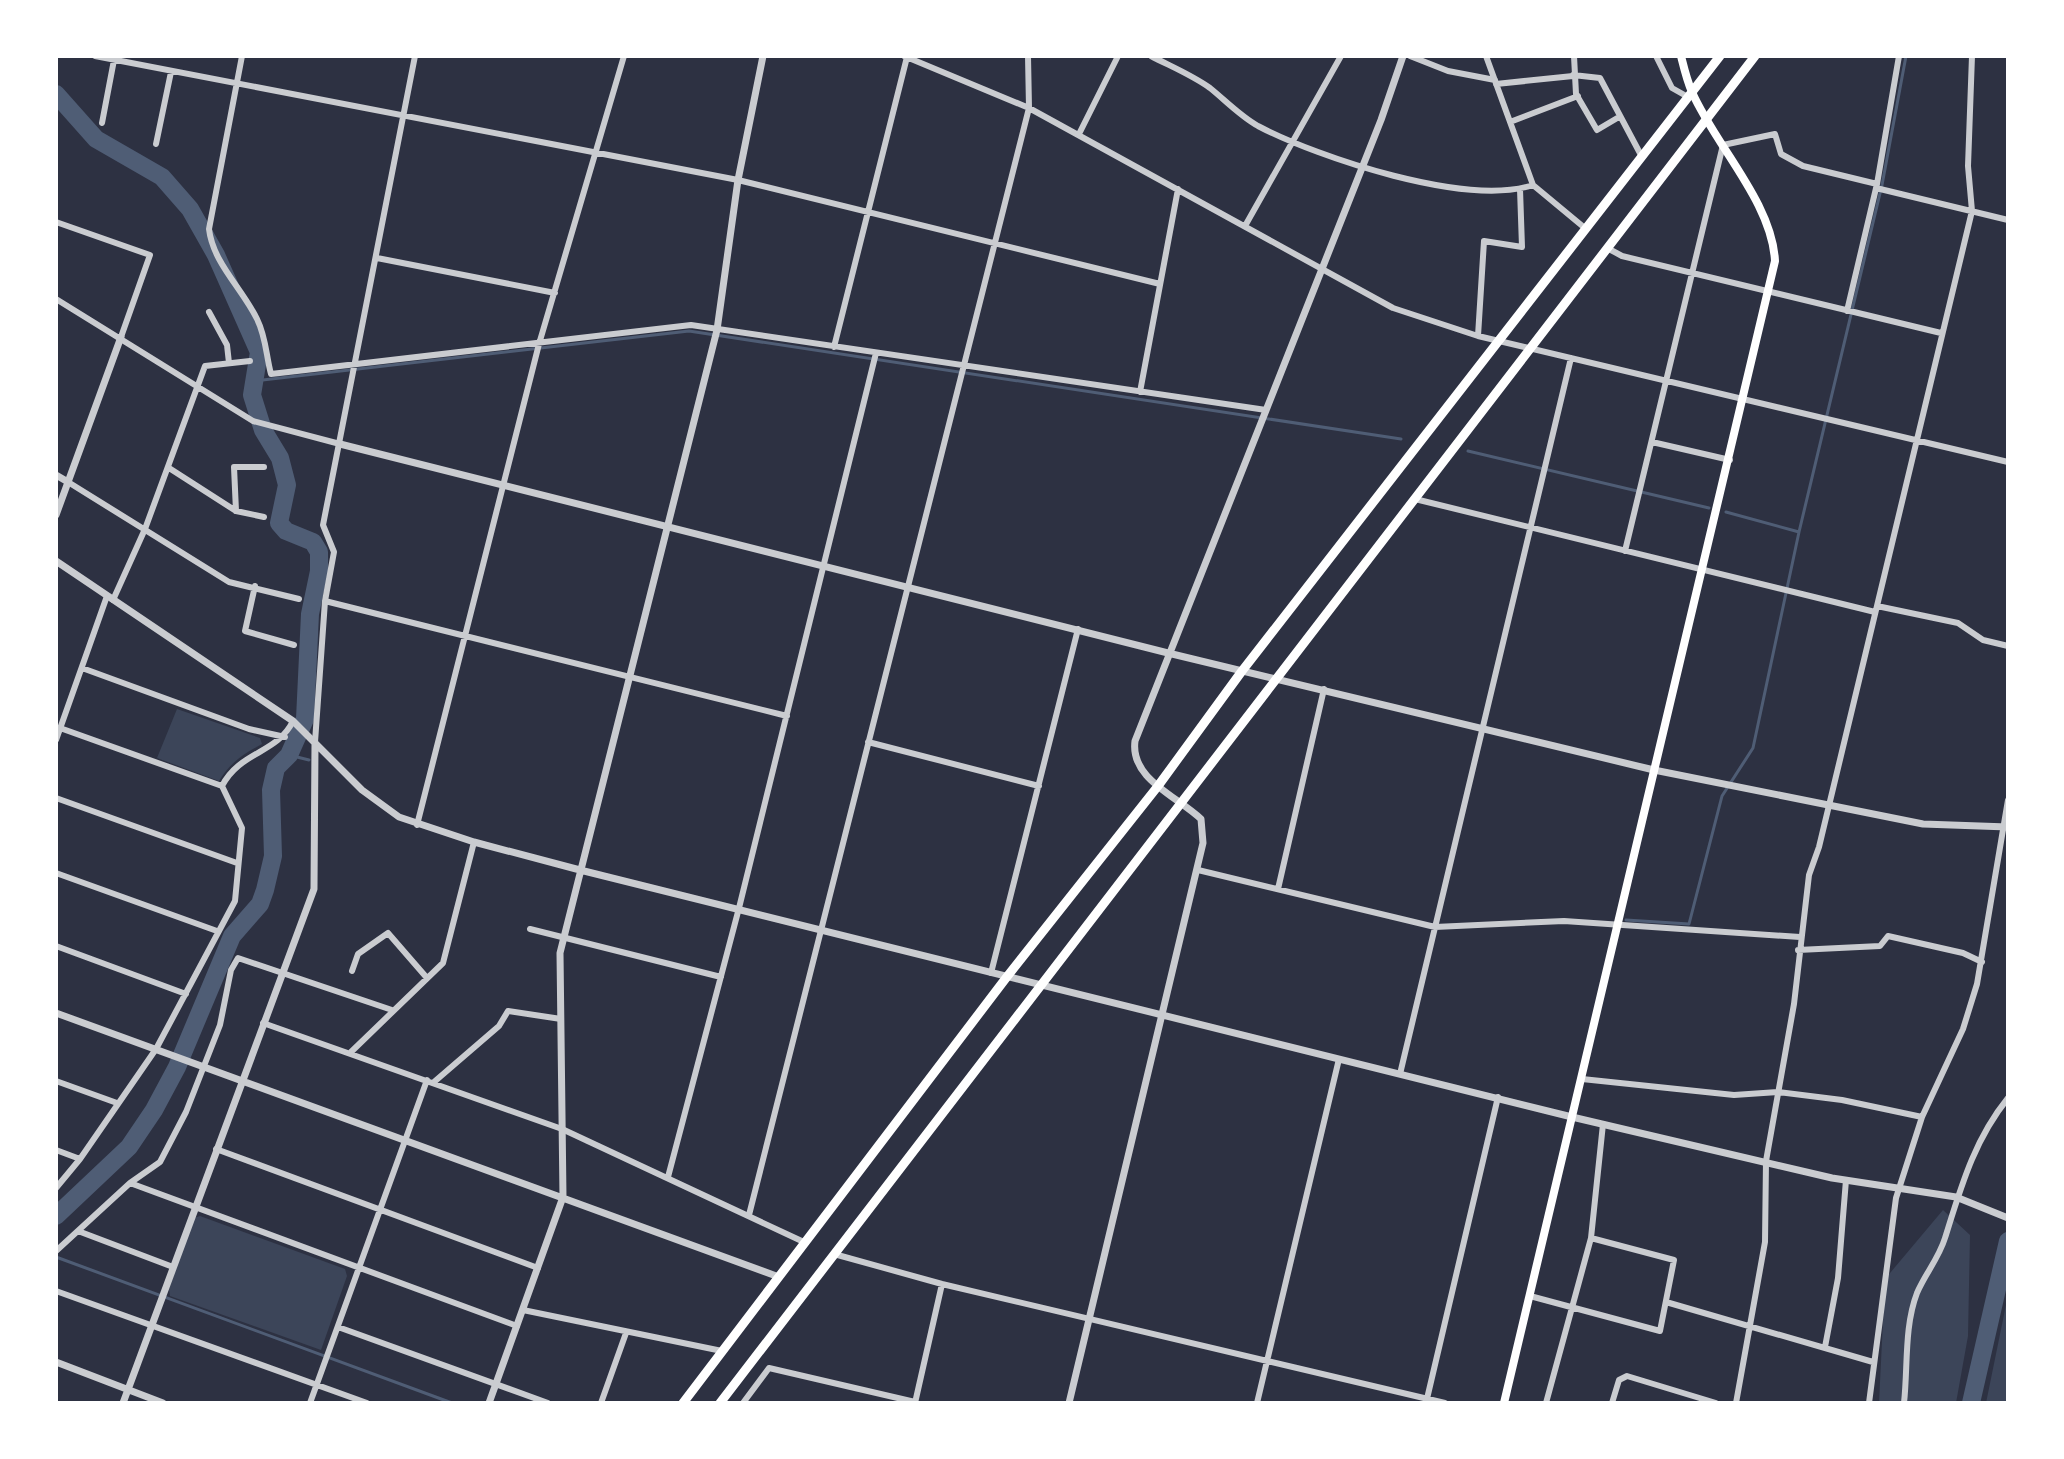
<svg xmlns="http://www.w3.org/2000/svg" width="2064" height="1459" viewBox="0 0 2064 1459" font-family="Cabin,sans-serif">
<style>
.green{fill:#3c4559}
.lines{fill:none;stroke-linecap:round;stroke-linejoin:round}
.stream{stroke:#4f5d75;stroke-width:3}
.river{stroke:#4f5d75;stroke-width:18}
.minor{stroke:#caccd0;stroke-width:6}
.tertiary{stroke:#caccd0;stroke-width:7}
.secondary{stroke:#fff;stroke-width:8}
.trunk{stroke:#fff;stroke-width:9}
</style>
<rect width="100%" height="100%" fill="#2d3142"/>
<path class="green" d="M177 709 260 738 262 744C243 754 230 763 219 781L157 758Z
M1943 1210 1970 1235 1968 1336 1956 1403H1879L1885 1279Z
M200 1216 345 1269 347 1276 321 1350 170 1296 169 1289 194 1218Z
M2008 1295V1403H1986Z"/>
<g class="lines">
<path class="stream" d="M253 381 689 331 1401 439
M1468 451 1709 508
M1726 512 1799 532
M289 755 309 760
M1626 920 1689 924 1722 796 1753 748 1799 532 1882 185 1906 56
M56 1257 452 1403"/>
<path class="river" d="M56 94 96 139 162 177 190 209 216 255 259 352 252 395 263 430 280 458 287 485 279 523 286 531 313 542 319 552V571L310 614 305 719 289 755 276 768 271 790 273 856 265 890 260 904 232 936 177 1067 154 1110 129 1147 56 1216
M1971 1403 2008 1241"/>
<path class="minor" d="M95 56 738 180 1160 284
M242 56 209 229C213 263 242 288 257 319 266 337 266 355 271 374L691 325 1266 410
M904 56 1029 108 1393 308 1478 336 2008 462
M1151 56C1170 66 1192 75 1210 88 1225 100 1240 116 1258 126 1319 158 1467 207 1533 185
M1410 56 1448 71 1495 80
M1486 56 1533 185 1586 229
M1574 56 1576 94 1597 130 1619 117
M1656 56 1672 88 1688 97
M1573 75 1600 78 1642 157
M1496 84 1573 76
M1510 122 1578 96
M102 123 114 60
M1079 134 1118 56
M156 144 171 72
M1876 188 2008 220
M56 222 150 255 121 337
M1245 226 1341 56
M1609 249 1622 256 1941 333
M377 258 555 293
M56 299 253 421 340 444
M1847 311 1877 184 1899 56
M209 312 227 345 229 363
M1478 336 1484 241 1522 247 1520 189
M834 347 907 57
M1140 392 1178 189
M1652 442 1730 460
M169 468 236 511 264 517
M68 482 229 582 299 599
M1415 499 1875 612
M236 511 234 467H264
M1625 551 1723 145 1775 134 1781 154 1803 166 1877 184
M255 586 245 631 294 645
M113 600 145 529 205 366 250 361
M325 601 787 716
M1877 606 1958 623 1983 640 2008 646
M82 668 249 729 285 737
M56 740 107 596
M315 742 325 601 334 552 323 525 415 56
M868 742 1039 786
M222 786C240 751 277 754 293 721
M56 798 237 863
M417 825 539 344 624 56
M1198 870 1435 927 1564 921 1800 937
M56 873 217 931
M1278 889 1324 689
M530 929 721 977
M56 946 186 994
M1798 950 1880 946 1888 936 1963 953 1982 962
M352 971 358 954 388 933 427 978
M991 973 1078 629
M263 1023 562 1129 806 1243
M351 1052 443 963 474 842
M1400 1074 1571 358
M1582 1079 1734 1095 1778 1092 1842 1100 1922 1117
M56 1081 117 1103
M434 1082 499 1026 508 1011 561 1019
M216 1149 538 1268
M56 1150 80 1159
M668 1177 739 908 876 353
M130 1183 517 1326
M56 1188 80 1159 156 1049 235 901 242 828 222 786 60 728
M749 1215 1029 108 1028 56
M78 1231 173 1267
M56 1251 130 1183 160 1162 186 1112 220 1025 231 970 238 958 392 1010
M834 1254 942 1284 1445 1403
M56 1291 367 1403
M1530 1296 1660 1331 1674 1260 1591 1238
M1666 1302 1873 1362
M523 1310 722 1351
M338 1327 548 1403
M1825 1347 1838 1278 1846 1180
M310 1403 427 1080
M601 1403 626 1333
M743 1403 769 1368 915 1402
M915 1403 942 1284
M1257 1403 1339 1059
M1426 1403 1498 1097
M1546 1403 1591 1238 1603 1124
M1612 1403 1619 1380 1627 1376 1716 1403
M1736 1403 1765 1242 1766 1161 1794 1004 1809 875 1819 847 1972 211 1968 166 1972 56
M1869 1403 1896 1198 1922 1117 1963 1029 1977 984 2008 800
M1904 1403C1908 1367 1904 1327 1917 1293 1925 1274 1939 1258 1945 1238 1961 1187 1974 1140 2008 1098"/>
<path class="tertiary" d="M340 444 1168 653 1654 770 1923 824 2008 827
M56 475 68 482
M56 515 121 337
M56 561 293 721 362 790 399 817 474 842 580 870 1572 1117 1832 1178 1956 1197 2008 1218
M56 1013 779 1277
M56 1362 163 1403
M123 1403 314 889 315 744
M489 1403 563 1197 560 953 717 330 738 180 763 56
M1069 1403 1203 843 1201 819C1177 796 1130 779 1135 741L1381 120 1403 56"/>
<path class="secondary" d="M1504 1403 1775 261C1772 202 1715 145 1692 92 1687 81 1684 68 1681 56"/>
<path class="trunk" d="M683 1403 1006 978 1158 786 1242 671 1720 56
M720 1403 1755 56"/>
</g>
<rect width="2064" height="1459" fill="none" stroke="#ffffff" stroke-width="116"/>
</svg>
